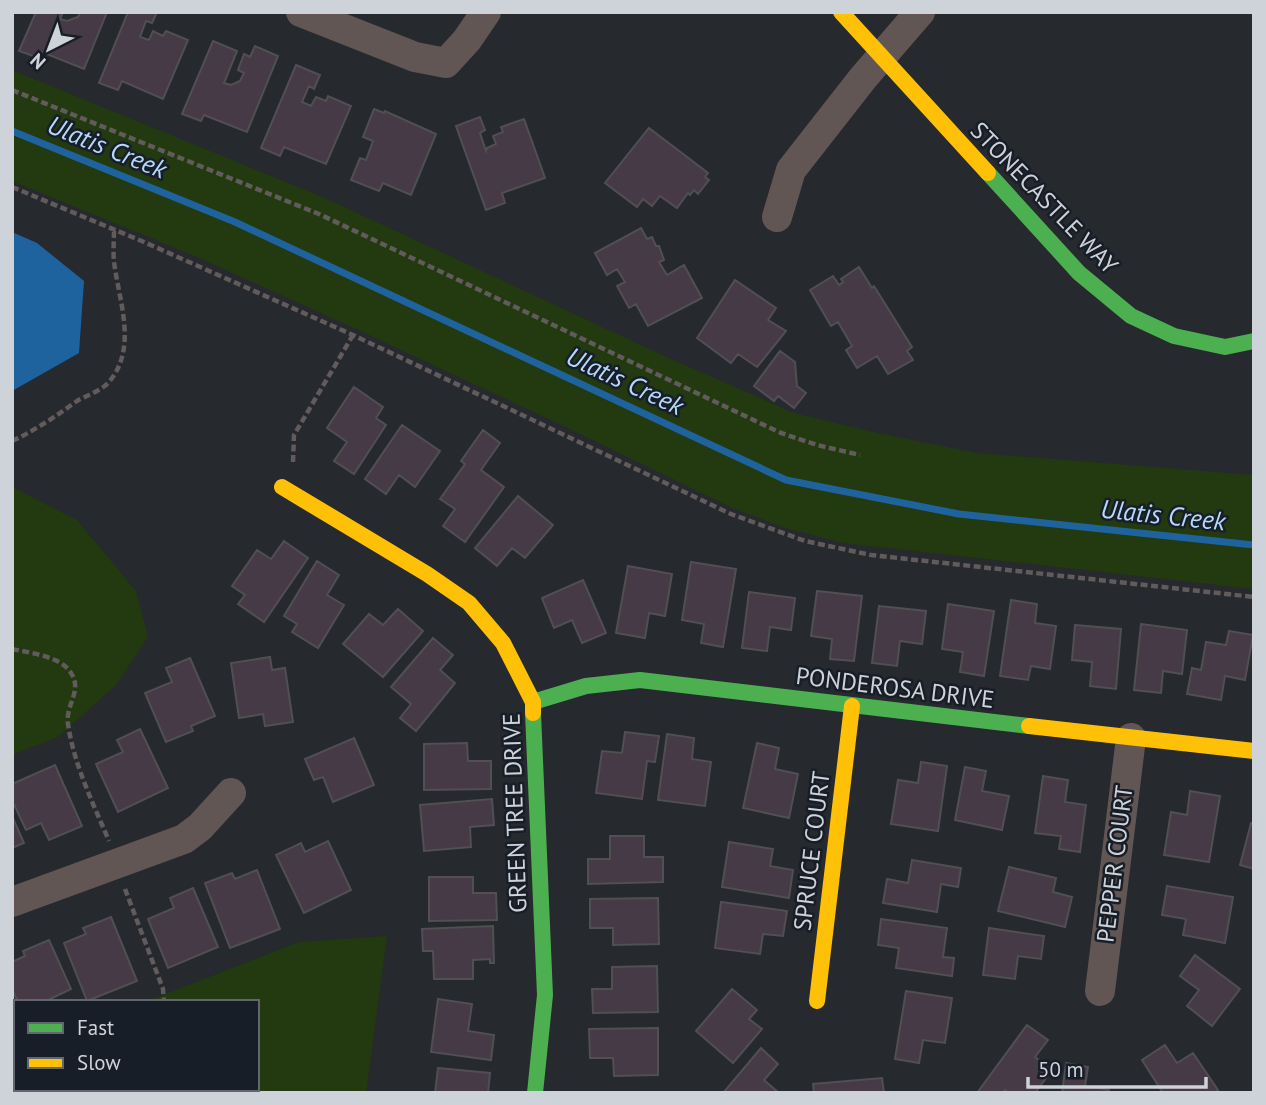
<svg xmlns="http://www.w3.org/2000/svg" width="1266" height="1105" viewBox="0 0 1266 1105" font-family="'PT Sans',sans-serif">
<style>
.green{fill:#233910}
.water{fill:#1f639e}
.lines{fill:none;stroke-linecap:round;stroke-linejoin:round}
.stream{stroke:#1f639e;stroke-width:7}
.building{fill:#463a46;stroke:#504f52;stroke-width:2}
.path{stroke:#625b5c;stroke-width:4.5;stroke-dasharray:7 3.5;stroke-linecap:butt}
.street{stroke:#625655;stroke-width:30}
.fast{stroke:#4caf50;stroke-width:16}
.slow{stroke:#ffc107;stroke-width:16}
.labels{text-anchor:middle;stroke-width:5;stroke-linejoin:round;paint-order:stroke}
.street-label{font-size:24px;fill:#ced2d9;stroke:#181e28}
.water-label{font-size:26px;font-style:italic;fill:#b5d8fb;stroke:#181e28}
</style>
<rect width="100%" height="100%" fill="#26292e"/>
<path class="green" d="M12 70 325 198 671 359 794 413 878 433 977 453 1254 475V589L843 543 785 528 732 508 574 431 356 329 197 257 12 181Z
M12 487 77 520 136 591 148 637 116 685 58 737 12 755Z
M387 936 366 1093H12V1053L16 1052V1089H257V1002H145L299 942Z"/>
<path class="water" d="M12 232 37 243 84 281 79 353 12 391Z"/>
<g class="lines">
<path class="stream" d="M12 131 235 222 786 480 959 514 1254 545"/>
</g>
<path class="building" d="M36 12H63L60 19 67 21 78 17 80 12H107L84 69 42 52 39 58 19 51Z
M128 12H157L152 23 146 21 140 37 149 40 153 31 163 36 166 31 188 40 163 99 122 81 118 90 99 83Z
M213 41 237 51 224 83 231 85 240 81 244 73 238 70 244 54 250 57 255 46 278 56 247 132 204 115 201 121 182 114Z
M296 65 320 75 314 89 309 86 302 102 311 106 316 97 326 101 328 96 351 106 326 164 284 147 280 156 261 148Z
M374 109 384 113 385 111 436 134 411 195 383 183 379 191 351 180 360 158 366 160 373 141 363 137Z
M480 117 485 130 480 133 486 151 487 148 496 144 493 136 503 132 501 127 524 119 545 178 502 193 505 203 486 210 456 126Z
M649 128 708 173 705 177 709 180 698 194 694 190 690 195 688 193 677 208 660 196 652 206 643 199 637 207 605 183Z
M641 228 647 239 652 237 656 246H659L664 260 659 262 667 275 684 265 702 298 648 326 636 304 629 308 617 286 625 282 617 269 607 275 595 253Z
M859 267 872 288 874 286 912 347 907 351 913 360 888 374 877 356 857 368 846 350 852 346 838 322 831 326 810 290 833 276 839 285 843 282 841 279Z
M735 280 776 308 768 320 786 331 757 367 738 354 731 363 697 338Z
M780 351 795 362 797 386 806 393 794 408 778 396 774 401 754 386Z
M354 387 383 407 376 418 386 425 354 474 334 461 347 442 327 428Z
M402 425 440 451 415 487 399 475 386 494 365 479Z
M483 430 500 443 481 470 504 487 465 542 443 526 455 509 440 499 465 464 461 461Z
M518 496 553 525 525 558 512 548 497 566 475 548Z
M284 541 308 558 264 622 238 604 245 595 232 586 257 550 271 559Z
M317 561 339 575 327 595 344 605 318 648 292 632 297 624 284 616Z
M691 562 736 569 723 647 701 643 704 624 682 620Z
M628 566 672 574 665 616 649 613 645 638 616 633Z
M583 580 606 633 582 643 572 620 554 628 542 598Z
M817 591 862 596 854 661 830 659 832 639 811 636Z
M749 592 795 598 791 630 770 627 767 651 742 648Z
M1011 600 1037 604 1035 623 1056 626 1050 669 1031 666 1028 680 1000 676Z
M948 604 994 611 984 676 960 672 963 652 942 649Z
M879 606 926 611 922 644 900 641 897 666 872 663Z
M398 609 423 631 383 677 343 644 369 614 383 625Z
M1141 624 1187 630 1182 674 1163 671 1161 693 1134 690Z
M1075 625 1121 629 1116 689 1090 686 1092 662 1072 660Z
M1229 631 1253 635 1245 680 1225 676 1221 700 1187 694 1192 668 1201 670 1206 642 1226 645Z
M433 638 453 655 440 670 455 683 416 731 400 718 411 704 391 687Z
M270 657 272 670 285 668 293 722 265 726 263 714 239 718 231 663Z
M190 658 215 716 191 726 193 731 166 742 145 693 172 682 166 668Z
M140 729 168 788 118 812 96 764 123 752 117 740Z
M625 732 659 736 655 762 647 761 642 799 596 793 602 751 622 753Z
M667 734 694 738 692 759 711 762 705 806 658 800Z
M354 738 374 785 333 802 323 777 314 780 305 759Z
M467 743 468 761H491V789L424 790V744Z
M757 743 779 748 775 769 798 774 789 818 743 808Z
M921 762 947 766 938 831 891 824 898 780 918 783Z
M55 765 82 826 49 840 41 823 26 830 12 800V784Z
M965 767 986 771 982 791 1009 796 1002 830 955 820Z
M1043 776 1068 780 1065 802 1086 805 1080 852 1059 849 1061 836 1035 833Z
M1190 791 1220 796 1209 862 1164 855 1171 812 1187 815Z
M492 799 494 825 470 827 471 847 424 851 420 805Z
M12 816 24 843 12 848Z
M1251 823 1254 824V869L1240 865Z
M610 836H644V857H663V882L588 884V859H610Z
M328 841 351 890 304 913 276 855 301 843 305 852Z
M729 842 773 849 770 866 793 870 789 898 722 887Z
M912 860 961 868 958 887 941 884 937 912 883 903 887 879 908 883Z
M1009 867 1056 878 1053 892 1072 897 1065 927 998 911Z
M257 870 280 929 230 948 205 883 232 873 235 879Z
M429 877H473V893H496L497 920 429 921Z
M1167 886 1233 897 1225 943 1183 935 1186 919 1162 915Z
M193 888 218 947 168 968 148 919 174 908 170 898Z
M658 898 659 944 613 945V928H590V899Z
M721 902 787 911 783 936 763 934 760 954 715 948Z
M111 917 137 981 87 1001 64 943 86 934 83 928Z
M881 919 947 928 943 957 954 958 952 976 896 968 899 948 878 945Z
M493 926 494 963H490V959L473 960V979H434L433 951H423L422 929Z
M989 928 1044 936 1041 959 1018 956 1015 979 983 975Z
M49 940 71 989 44 1002H18L12 989V962L25 956 23 951Z
M1195 955 1240 989 1212 1026 1187 1006 1199 990 1180 976Z
M657 966 658 1012 593 1013 592 989H612V967Z
M732 989 757 1010 749 1019 762 1029 733 1063 696 1031Z
M906 991 952 998 945 1043 923 1040 919 1063 895 1059Z
M438 999 472 1004 468 1031 494 1035 491 1060 431 1052Z
M1027 1025 1048 1040 1035 1057 1052 1070 1035 1093H1009L1005 1090 1003 1093H977Z
M658 1028V1075L614 1076 613 1058H590L589 1029Z
M1165 1045 1177 1063 1193 1053 1218 1090 1214 1093H1163L1142 1060Z
M761 1048 778 1064 764 1080 779 1093H723Z
M1066 1063 1088 1067 1085 1086 1109 1090 1108 1093H1062Z
M438 1068 490 1073 488 1093H435Z
M882 1078 884 1093H814L813 1084Z"/>
<g class="lines">
<path class="path" d="M12 90 319 214 781 433 817 445 860 455
M12 187 144 242 353 335 731 514 805 541 871 555 1254 597
M12 441C36 430 56 416 77 401 87 395 101 391 109 382 138 348 119 301 114 262 113 251 114 240 114 229
M293 462 294 435 353 335
M12 649C30 653 61 656 71 673 83 691 65 705 68 724 74 765 93 803 109 841
M125 889 163 989 164 1002
M12 1072 16 1071"/>
<path class="street" d="M301 12 415 57 446 63 467 40 486 12
M777 217 791 170 863 78 920 12
M12 902 184 839 200 827 231 793
M1100 991 1131 738"/>
<path class="fast" d="M988 173 1079 273 1131 316 1174 336 1225 347 1254 341
M533 702 586 686 640 680 1029 726
M533 713 545 995 535 1093"/>
<path class="slow" d="M841 12 988 173
M282 487 427 574 469 603 503 643 533 702V713
M1029 726 1254 751
M817 1001 852 706"/>
</g>
<g class="labels">
<g class="street-label">
<text transform="translate(1044 198) rotate(46)" y="8">STONECASTLE WAY</text>
<text transform="translate(895 688) rotate(7)" y="8">PONDEROSA DRIVE</text>
<text transform="translate(515 813) rotate(-92)" y="8">GREEN TREE DRIVE</text>
<text transform="translate(812 851) rotate(-83)" y="8">SPRUCE COURT</text>
<text transform="translate(1115 864) rotate(-83)" y="8">PEPPER COURT</text>
</g>
<g class="water-label">
<text transform="translate(107 147) rotate(22)" y="9">Ulatis Creek</text>
<text transform="translate(625 381) rotate(25)" y="9">Ulatis Creek</text>
<text transform="translate(1163 515) rotate(6)" y="9">Ulatis Creek</text>
</g>
</g>
<rect width="1266" height="1105" fill="none" stroke="#ced2d9" stroke-width="28"/>
<rect x="14" y="1000" width="245" height="91" fill="#181e28" stroke="#61666f" stroke-width="2"/>
<rect x="28" y="1023" width="35" height="10" fill="#4caf50" stroke="#61666f" stroke-width="2"/>
<text x="77" y="1035" font-size="21" fill="#ced2d9">Fast</text>
<rect x="28" y="1058" width="35" height="10" fill="#ffc107" stroke="#61666f" stroke-width="2"/>
<text x="77" y="1070" font-size="21" fill="#ced2d9">Slow</text>
<g transform="translate(49 49) rotate(222)" stroke="#181e28" stroke-width="5" paint-order="stroke">
<path d="M0-5L12 26L0 18L-12 26Z" fill="#ced2d9"/>
<text y="-10" font-size="19" font-weight="bold" text-anchor="middle" fill="#ced2d9">N</text>
</g>
<path d="M1028 1077v10h178v-10" fill="none" stroke="#ced2d9" stroke-width="3.5"/>
<text x="1038" y="1077" font-size="21" fill="#ced2d9" stroke="#181e28" stroke-width="5" paint-order="stroke">50 m</text>
</svg>
